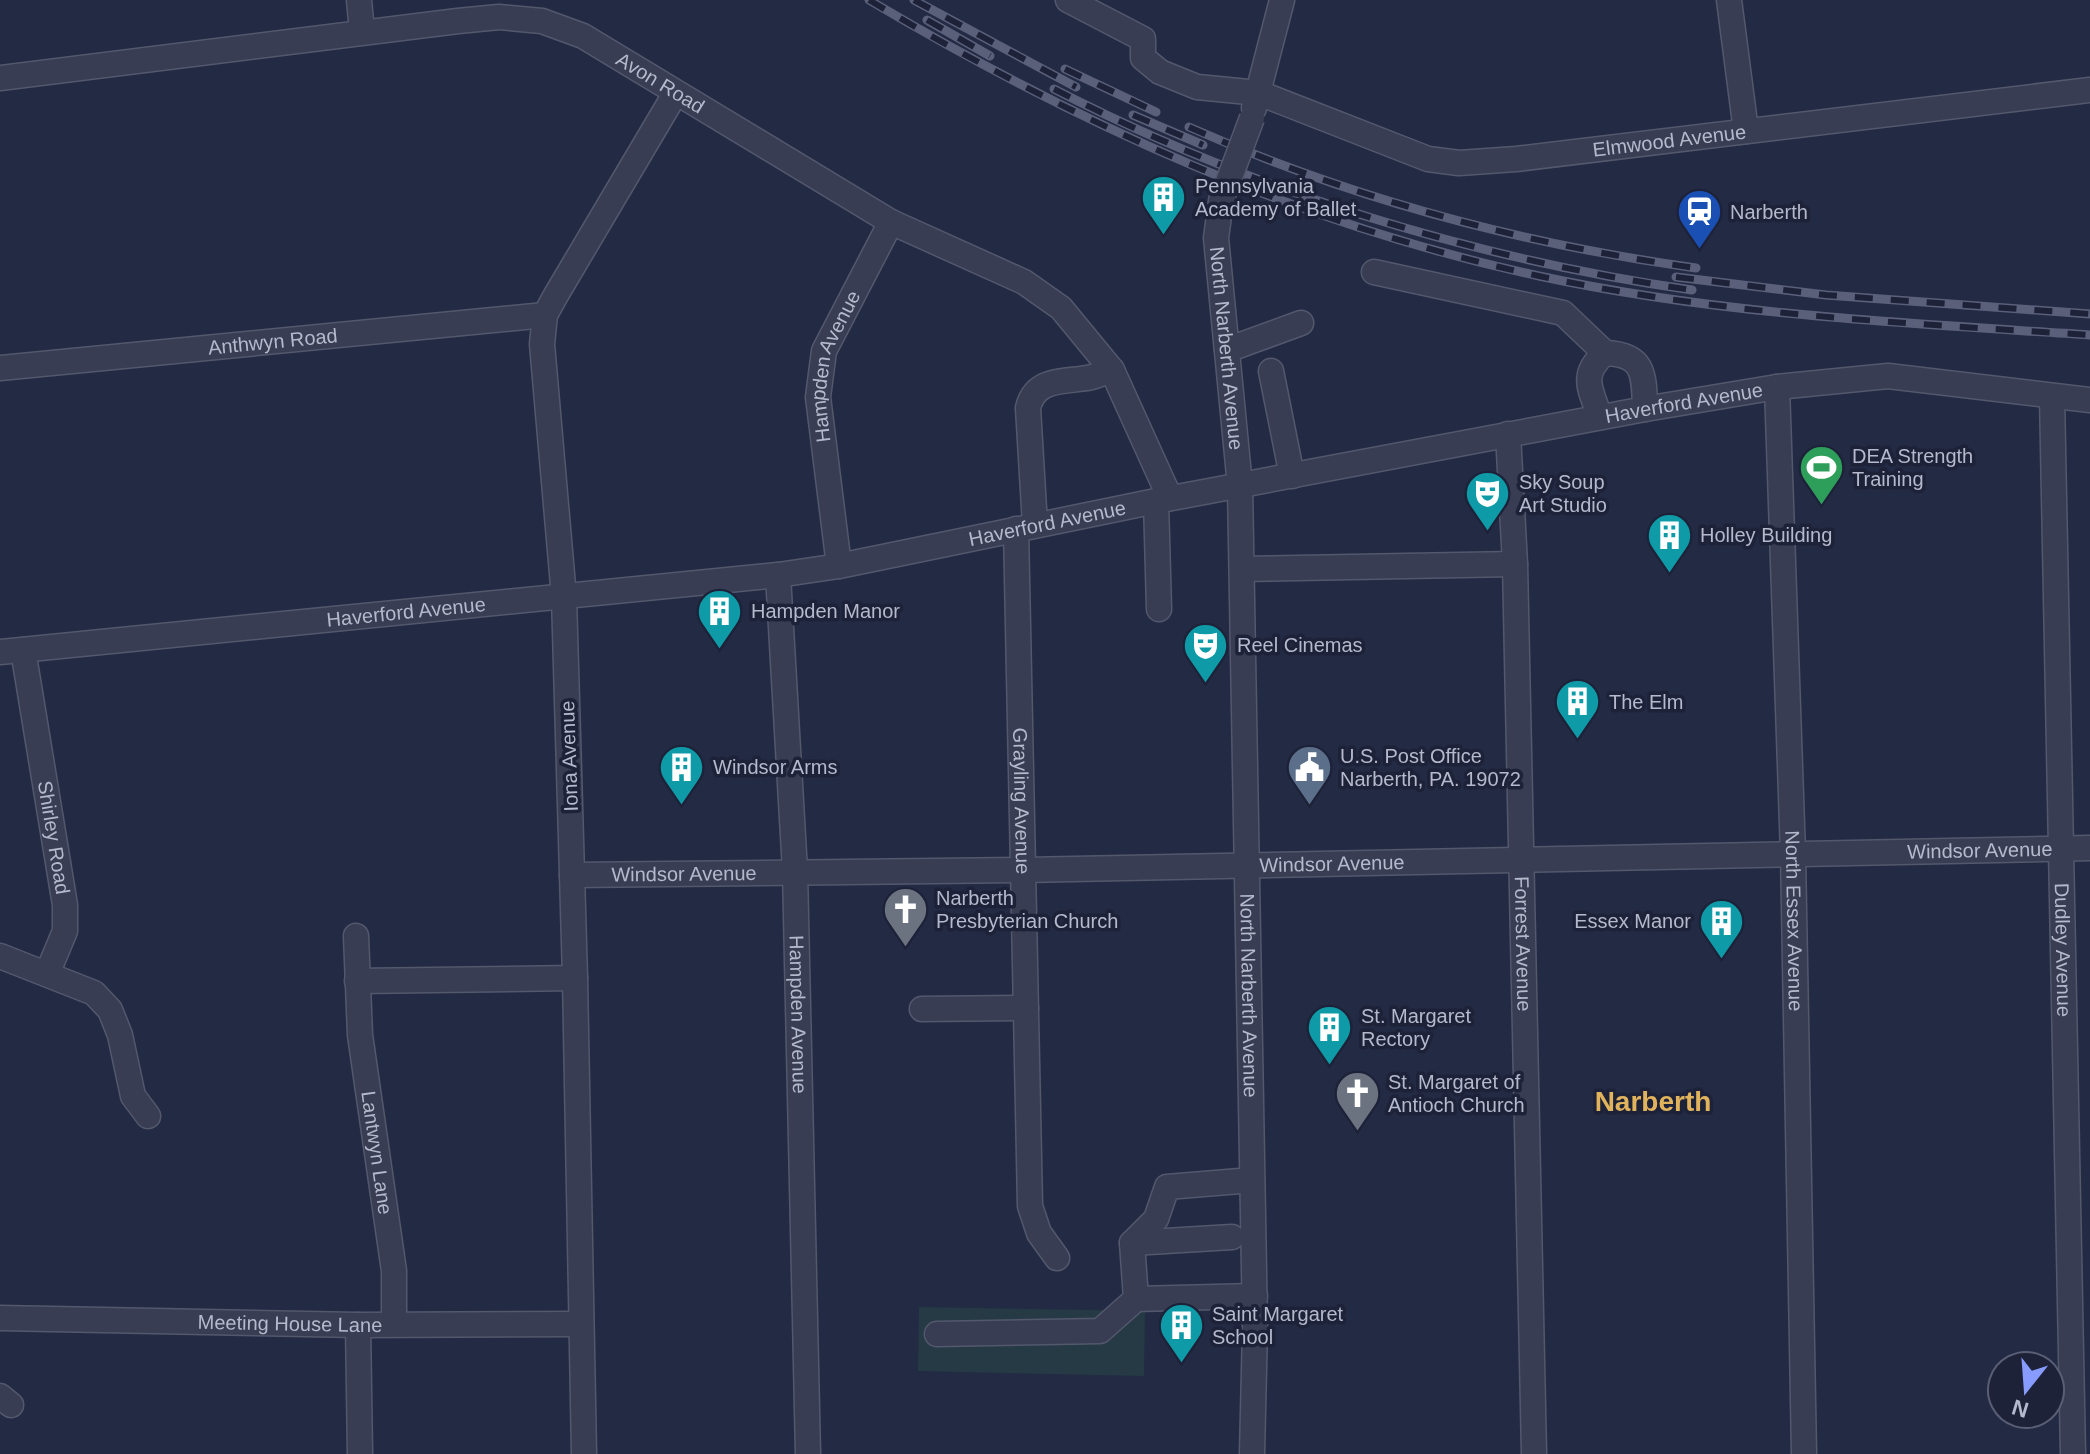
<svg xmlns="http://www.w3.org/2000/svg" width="2090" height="1454" viewBox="0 0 2090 1454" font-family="Arial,sans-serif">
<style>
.green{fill:#253a45}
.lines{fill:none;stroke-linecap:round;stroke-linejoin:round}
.minor-casing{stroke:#53586d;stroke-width:27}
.minor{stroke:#383d53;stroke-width:24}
.rail-casing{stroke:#5a607a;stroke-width:9}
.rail{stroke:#1d2238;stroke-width:6;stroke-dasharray:18;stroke-linecap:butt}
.minor-bridge-casing{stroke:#53586d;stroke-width:27;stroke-linecap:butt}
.minor-bridge{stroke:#383d53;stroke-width:24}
.labels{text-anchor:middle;stroke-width:7;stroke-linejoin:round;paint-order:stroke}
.street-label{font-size:20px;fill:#b5b9cd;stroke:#1d2238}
.poi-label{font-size:20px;fill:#b5b9cd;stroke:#1d2238;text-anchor:start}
.district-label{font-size:28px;font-weight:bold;fill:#e1b35c;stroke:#1d2238}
</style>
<rect width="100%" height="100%" fill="#232a44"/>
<path class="green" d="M919 1307 1145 1311 1144 1376 918 1371Z"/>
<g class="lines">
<defs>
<g id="minor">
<path d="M359 0 362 32"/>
<path id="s1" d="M1068 0 1143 39V58L1160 72 1197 87 1259 93 1428 159 1459 163 1516 159 2090 90"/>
<path d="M1729 0 1746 131"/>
<path id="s2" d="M0 78 458 21 499 17 542 21 583 36 891 222 1024 282 1061 308 1112 370 1170 498"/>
<path d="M1254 108 1282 0"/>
<path id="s3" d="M1221 201 1216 238 1240 486 1255 1327 1252 1454"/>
<path d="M1374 272 1563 313 1605 353"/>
<path d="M1227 350 1301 323"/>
<path id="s4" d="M0 368 545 315"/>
<path d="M1271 371 1292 476"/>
<path id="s5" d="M1777 387 1793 854 1804 1454"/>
<path id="s6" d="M2052 396 2073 1454"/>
<path d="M1600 417C1591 390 1579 375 1605 353 1645 354 1644 375 1645 409"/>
<path id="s7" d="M1508 434 1515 564 1534 1454"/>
<path d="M1156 501 1159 609"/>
<path d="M1035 525 1028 408C1035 378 1063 382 1087 378 1095 377 1104 372 1112 370"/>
<path id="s8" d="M1016 529 1030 1206 1039 1233 1057 1258"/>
<path id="s9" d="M839 566 818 397 824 351 891 222"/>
<path d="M1242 569 1515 564"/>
<path id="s10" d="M778 575 795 871 808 1454"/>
<path id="s11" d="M23 650 65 905V931L47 974"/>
<path id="s12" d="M0 652 778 575 839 566 1156 501 1645 409 1777 387 1888 376 2090 400"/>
<path id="s13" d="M572 875 1024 870 2090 848"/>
<path id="s14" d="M356 936 360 1035 394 1271V1324"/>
<path d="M0 956 94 993 110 1010 120 1035 133 1096 148 1116"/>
<path d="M357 981 575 978"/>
<path d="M922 1009 1026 1008"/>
<path d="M1252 1180 1167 1187 1156 1219 1132 1243 1136 1299 1255 1296"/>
<path d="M1132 1243 1232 1237"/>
<path id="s15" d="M0 1318 358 1325 581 1324"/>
<path d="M358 1325 360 1454"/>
<path d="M937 1334 1100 1331 1136 1299"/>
<path d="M0 1396 11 1405"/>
<path d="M584 1454 575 978 564 597 542 344 545 315 556 295 675 94"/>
</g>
</defs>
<use href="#minor" class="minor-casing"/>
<use href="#minor" class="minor"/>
<defs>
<path id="rail" d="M869 0C1080 125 1298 224 1539 276 1720 315 1906 323 2090 335
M914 0 1076 87
M927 20 990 56
M1065 69 1156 112
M1054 89C1252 191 1471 258 1692 290
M1133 115 1203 145
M1189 127C1350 198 1522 244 1696 268
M1676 277 1826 295 2090 314"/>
</defs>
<use href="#rail" class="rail-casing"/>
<use href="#rail" class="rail"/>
<defs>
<path id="minor-bridge" d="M1221 201 1252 118"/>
</defs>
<use href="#minor-bridge" class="minor-bridge-casing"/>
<use href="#minor-bridge" class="minor-bridge"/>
</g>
<defs>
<symbol id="building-pin" viewBox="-11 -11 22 30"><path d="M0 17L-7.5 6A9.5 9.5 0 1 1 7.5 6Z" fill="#0f9aa8" stroke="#1d2238"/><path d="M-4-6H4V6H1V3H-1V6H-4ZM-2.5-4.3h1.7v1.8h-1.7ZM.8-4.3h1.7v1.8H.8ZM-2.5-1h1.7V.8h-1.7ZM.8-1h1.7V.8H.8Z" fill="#fff"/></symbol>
<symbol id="station-pin" viewBox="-11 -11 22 30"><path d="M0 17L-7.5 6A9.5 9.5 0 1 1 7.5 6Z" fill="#1a4fb4" stroke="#1d2238"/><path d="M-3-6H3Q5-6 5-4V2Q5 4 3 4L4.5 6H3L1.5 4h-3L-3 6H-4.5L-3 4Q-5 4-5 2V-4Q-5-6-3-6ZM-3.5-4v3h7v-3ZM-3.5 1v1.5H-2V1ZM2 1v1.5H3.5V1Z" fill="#fff"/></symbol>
<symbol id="stadium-pin" viewBox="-11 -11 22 30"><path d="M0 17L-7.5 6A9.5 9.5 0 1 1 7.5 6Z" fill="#2e9e5b" stroke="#1d2238"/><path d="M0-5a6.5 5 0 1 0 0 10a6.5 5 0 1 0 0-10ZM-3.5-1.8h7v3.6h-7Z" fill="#fff"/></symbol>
<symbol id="theatre-pin" viewBox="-11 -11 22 30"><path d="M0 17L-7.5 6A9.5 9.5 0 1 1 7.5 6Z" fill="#0f9aa8" stroke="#1d2238"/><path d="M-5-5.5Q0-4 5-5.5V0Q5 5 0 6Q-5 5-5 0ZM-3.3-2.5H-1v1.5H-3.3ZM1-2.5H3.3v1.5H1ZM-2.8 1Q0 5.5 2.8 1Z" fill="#fff"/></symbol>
<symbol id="civic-pin" viewBox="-11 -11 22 30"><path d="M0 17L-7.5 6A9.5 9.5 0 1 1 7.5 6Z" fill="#5c6f8a" stroke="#1d2238"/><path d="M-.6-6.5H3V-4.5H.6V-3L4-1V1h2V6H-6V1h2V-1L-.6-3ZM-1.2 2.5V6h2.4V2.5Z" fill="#fff"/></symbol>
<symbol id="church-pin" viewBox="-11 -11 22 30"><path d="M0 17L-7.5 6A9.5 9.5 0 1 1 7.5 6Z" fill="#6b7280" stroke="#1d2238"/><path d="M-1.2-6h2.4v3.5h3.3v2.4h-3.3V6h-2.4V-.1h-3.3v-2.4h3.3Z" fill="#fff"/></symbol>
</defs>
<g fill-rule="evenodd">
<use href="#building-pin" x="1138" y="172" width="51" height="69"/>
<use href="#station-pin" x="1674" y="186" width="51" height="69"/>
<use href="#stadium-pin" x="1796" y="442" width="51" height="69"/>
<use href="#theatre-pin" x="1462" y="468" width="51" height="69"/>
<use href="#building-pin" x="1644" y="510" width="51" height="69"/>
<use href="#building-pin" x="694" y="586" width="51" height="69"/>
<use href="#theatre-pin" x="1180" y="620" width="51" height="69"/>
<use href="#building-pin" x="1552" y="676" width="51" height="69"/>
<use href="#building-pin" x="656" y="742" width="51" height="69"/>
<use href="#civic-pin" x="1284" y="742" width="51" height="69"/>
<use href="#church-pin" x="880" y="884" width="51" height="69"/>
<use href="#building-pin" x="1696" y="896" width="51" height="69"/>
<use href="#building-pin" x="1304" y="1002" width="51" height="69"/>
<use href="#church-pin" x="1332" y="1068" width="51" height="69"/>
<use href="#building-pin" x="1156" y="1300" width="51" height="69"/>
</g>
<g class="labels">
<g class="street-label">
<text dy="7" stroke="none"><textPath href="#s2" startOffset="680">Avon Road</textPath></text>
<text dy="7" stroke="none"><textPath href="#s1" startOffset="652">Elmwood Avenue</textPath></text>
<text dy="7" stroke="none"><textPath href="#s4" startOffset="274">Anthwyn Road</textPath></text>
<text dy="7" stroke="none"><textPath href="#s3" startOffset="148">North Narberth Avenue</textPath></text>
<text dy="7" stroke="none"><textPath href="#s9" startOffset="204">Hampden Avenue</textPath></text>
<text dy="7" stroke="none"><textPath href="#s12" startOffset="1704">Haverford Avenue</textPath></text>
<text dy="7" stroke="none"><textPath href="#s12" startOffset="1056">Haverford Avenue</textPath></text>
<text dy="7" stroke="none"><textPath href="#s12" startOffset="408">Haverford Avenue</textPath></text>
<text transform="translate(569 756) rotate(-92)" y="7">Iona Avenue</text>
<text dy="7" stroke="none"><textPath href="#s8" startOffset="272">Grayling Avenue</textPath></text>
<text dy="7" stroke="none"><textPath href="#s11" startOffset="190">Shirley Road</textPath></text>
<text dy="7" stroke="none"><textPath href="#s13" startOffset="1408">Windsor Avenue</textPath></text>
<text dy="7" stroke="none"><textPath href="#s13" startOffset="760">Windsor Avenue</textPath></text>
<text dy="7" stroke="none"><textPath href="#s13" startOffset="112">Windsor Avenue</textPath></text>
<text dy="7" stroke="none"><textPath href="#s5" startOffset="534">North Essex Avenue</textPath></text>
<text dy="7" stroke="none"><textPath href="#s7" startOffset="510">Forrest Avenue</textPath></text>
<text dy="7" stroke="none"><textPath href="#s6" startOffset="554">Dudley Avenue</textPath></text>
<text dy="7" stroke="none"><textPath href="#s3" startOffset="796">North Narberth Avenue</textPath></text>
<text dy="7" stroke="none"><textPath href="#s10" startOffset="440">Hampden Avenue</textPath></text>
<text dy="7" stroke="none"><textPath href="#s14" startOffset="218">Lantwyn Lane</textPath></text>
<text dy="7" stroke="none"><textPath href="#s15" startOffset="290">Meeting House Lane</textPath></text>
</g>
<g class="poi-label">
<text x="1195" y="193">Pennsylvania<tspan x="1195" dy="23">Academy of Ballet</tspan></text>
<text x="1730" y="219">Narberth</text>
<text x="1852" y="463">DEA Strength<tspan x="1852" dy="23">Training</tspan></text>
<text x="1519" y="489">Sky Soup<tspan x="1519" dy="23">Art Studio</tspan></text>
<text x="1700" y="542">Holley Building</text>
<text x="751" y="618">Hampden Manor</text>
<text x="1237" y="652">Reel Cinemas</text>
<text x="1609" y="709">The Elm</text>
<text x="1340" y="763">U.S. Post Office<tspan x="1340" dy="23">Narberth, PA. 19072</tspan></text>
<text x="713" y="774">Windsor Arms</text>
<text x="936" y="905">Narberth<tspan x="936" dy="23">Presbyterian Church</tspan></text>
<text x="1691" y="928" text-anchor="end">Essex Manor</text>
<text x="1361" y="1023">St. Margaret<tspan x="1361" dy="23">Rectory</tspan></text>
<text x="1388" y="1089">St. Margaret of<tspan x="1388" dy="23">Antioch Church</tspan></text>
<text x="1212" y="1321">Saint Margaret<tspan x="1212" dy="23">School</tspan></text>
</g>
<g class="district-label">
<text x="1653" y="1111">Narberth</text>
</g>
</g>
<g transform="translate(2026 1390) rotate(197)"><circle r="38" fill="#1d2238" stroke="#5a5e74" stroke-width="2"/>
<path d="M0-6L14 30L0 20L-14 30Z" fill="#889cff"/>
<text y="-12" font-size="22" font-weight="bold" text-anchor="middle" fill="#b5b9cd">N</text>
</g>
</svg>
